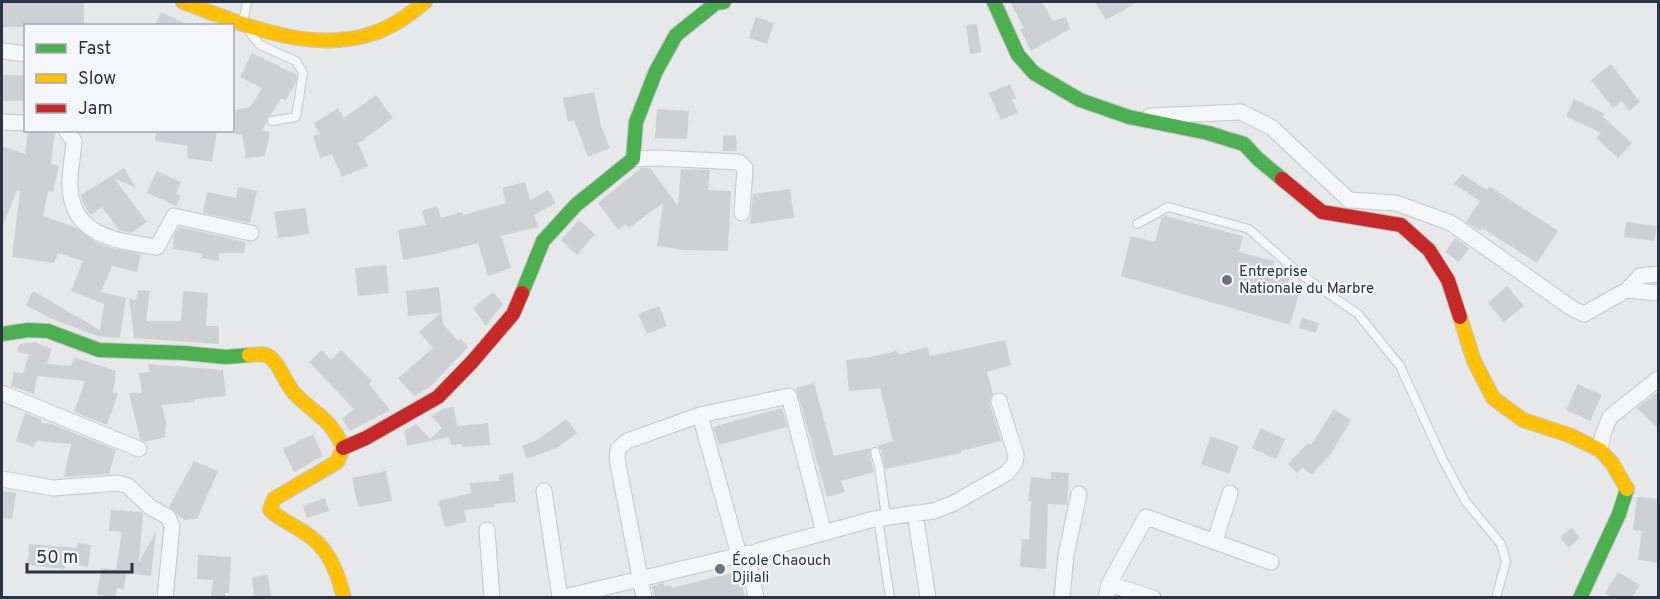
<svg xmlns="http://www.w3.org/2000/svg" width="1660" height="599" viewBox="0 0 1660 599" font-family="Overpass,sans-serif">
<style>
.building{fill:#ced0d3}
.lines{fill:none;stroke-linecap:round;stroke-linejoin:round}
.lane-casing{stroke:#c4c6c8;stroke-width:10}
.street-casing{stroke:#c4c6c8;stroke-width:17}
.fast-casing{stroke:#c4c6c8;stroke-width:16}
.slow-casing{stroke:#c4c6c8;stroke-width:16}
.jam-casing{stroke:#c4c6c8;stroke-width:16}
.lane{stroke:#f5f6f7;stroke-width:8}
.street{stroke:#f5f6f7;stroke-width:15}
.fast{stroke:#4caf50;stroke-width:14}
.slow{stroke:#ffc107;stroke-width:14}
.jam{stroke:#c62828;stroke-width:14}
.poi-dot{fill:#6c737f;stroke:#f4f6f9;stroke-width:2}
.labels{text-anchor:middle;stroke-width:4.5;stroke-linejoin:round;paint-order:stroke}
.poi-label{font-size:15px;fill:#2b3445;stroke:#f4f6f9;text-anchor:start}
</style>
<rect width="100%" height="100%" fill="#e6e8ea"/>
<path class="building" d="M2 2 84 3V26L2 27Z
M1010 2H1042L1053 21 1066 17 1070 29 1031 51 1020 29 1024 28Z
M1095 2H1138L1106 20Z
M161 12 190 26H155Z
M756 17 774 23 767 44 749 38Z
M977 24 981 52 970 54 966 25Z
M252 53 297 75 296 82 286 100 281 98 271 115 267 118 266 123 262 131H270L265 156 246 158 242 134 236 135 232 111 250 107 262 88 240 77Z
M1611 64 1640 102 1629 111 1622 101 1613 108 1591 80Z
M2 75H26V101H2Z
M1010 84 1016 98 1012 100 1018 113 1001 120 989 93Z
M594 92 601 126 610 148 588 157 574 120 568 122 563 98Z
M376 95 393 118 364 139 365 140 358 143 368 166 342 177 332 154 320 158 313 136 320 134 314 123 338 108 344 118Z
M1574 99 1605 114 1602 116 1632 143 1618 158 1596 138 1601 133 1566 116Z
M657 109 689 111 687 139 655 138Z
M38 130H55L51 164 59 166 53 192 48 191 43 216 77 228 97 243 111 248 141 254 137 272 112 266 101 292 126 298 120 338 97 336 50 318 26 305 33 291 100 330 104 304 71 291 83 261 58 253 54 263 12 257 20 191 17 190 2 228V146L25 154 28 132 37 133Z
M157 130H217L212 162 187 158 188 146 155 141Z
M736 135 737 151H723V136Z
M124 168 136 188 114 178 147 222 131 233 119 230 102 207 90 215 82 201 81 195Z
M641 168H650L678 206 681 169 710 170 708 190 731 191 728 251 683 250 657 246 663 203 629 228 626 224 618 230 598 203Z
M157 171 181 182 176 194 181 196 176 206 147 193Z
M1462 174 1487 190 1489 186 1558 231 1537 263 1482 228 1480 231 1466 222 1480 201 1454 184Z
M525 182 530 200 548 190 556 203 534 215 538 227 501 236 511 268 488 276 478 243 435 254 403 260 398 230 426 225 422 211 437 206 441 218 462 212 463 215 506 203 502 188Z
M238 187 257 191 250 223 203 213 207 192 236 198Z
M790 189 794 218 750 224 753 194Z
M306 208 309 234 278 238 274 212Z
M1165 216 1243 236 1239 252 1274 261 1272 269 1290 275 1287 286 1300 290 1290 325 1121 276 1131 236 1155 242 1162 217Z
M579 220 595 234 577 255 561 240Z
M1626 222 1657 226 1654 241 1624 237Z
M179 227 246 242 244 253H219V261L202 258V253L173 249 174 235Z
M1455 238 1469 248 1459 262 1445 252Z
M386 265 389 293 358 296 355 268Z
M1507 286 1524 306 1504 322 1488 303Z
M439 287 443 324 458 341 460 338 468 347 430 387 414 396 398 378 433 348 419 332 441 313 408 316 406 291Z
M138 290 150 291 146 321H181L183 291 208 293 206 326H219V344L134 338 129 298 136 300Z
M493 292 503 304 486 326 473 308Z
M659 306 667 326 647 334 638 314Z
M1302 318 1319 323 1316 333 1299 328Z
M1005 340 1011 365 987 372 993 394 990 398V404L1001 441 961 451V453L885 469 881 450 877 446 893 441 880 388 849 391 846 360 871 357 897 351 898 355 927 347 930 356Z
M35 342 52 349 47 364 71 366 74 357 116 371 113 393H118L107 425 74 412 85 381 37 376 34 394 11 386 14 372 23 373 29 355 17 351 20 344Z
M322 350 331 360 341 350 372 381 369 384 390 410 350 431 342 419 354 409 309 362Z
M148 364 223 370 226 396 195 399V402L162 405 166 422 165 437 145 442 140 439 129 393H142L139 373 149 372Z
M814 383 834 456 871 448 869 453 874 472 841 481 845 492 827 497 796 388Z
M1578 384 1602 395 1590 421 1566 410Z
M1659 391V430L1637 408Z
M454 407 457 426 488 423 490 445 462 447V444L451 445 449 437 407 446 404 431 416 424 430 439 442 428 431 416 443 409Z
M782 408 787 427 719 445 713 427Z
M1334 409 1351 420 1331 454 1311 475 1303 467 1297 473 1288 464 1308 443 1311 445Z
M25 413 42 420 41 423 52 424 116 450 109 474 64 477 71 444 36 441 34 447 16 441Z
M566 419 577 433 558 447 527 459 522 446 539 439Z
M1261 428 1285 439 1276 459 1252 448Z
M313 434 323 456 294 472 283 449Z
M1211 436 1239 446 1229 474 1201 464Z
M194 461 218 471 197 519 184 520 169 507Z
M386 471 392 501 358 507 352 478Z
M1051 472 1069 473 1067 505 1048 504 1046 569 1020 567 1022 539 1029 540 1031 501H1028L1031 477 1051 479Z
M513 473 516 502 494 504 495 507 464 510 467 522 445 527 438 501 471 493 470 483 499 481V475Z
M2 491 16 493 12 519 2 518Z
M1637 497 1659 499V563L1638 560 1642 531 1633 530Z
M325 498 329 511 307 518 303 506Z
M111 510 141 512 143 514 139 562 156 531 151 576 126 573 124 589 117 588 116 597 97 595 101 568 116 570 122 532 109 531Z
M1572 528 1580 538 1568 548 1560 537Z
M78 543 91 545 88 567 65 564 64 569 28 565 29 544 77 548Z
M198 555 231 557 229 593H225V597H211L213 580 197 579Z
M739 571 745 597H654L652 586 664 583V586L671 585 672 588Z
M1618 572 1640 585 1632 597H1612L1605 593Z
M268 575 271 597H254L252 577Z"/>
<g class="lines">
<defs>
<path id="lane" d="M243 24 247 2
M250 33 260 45 296 61 303 73 296 117 272 121
M1137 224 1168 207 1249 229 1300 274 1358 314 1400 366 1443 460 1466 502 1501 544 1506 561 1496 598
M875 452 879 466 886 517
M878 518 890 598"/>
<path id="street" d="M2 51 26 54
M1150 116 1241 112 1271 127 1349 200 1396 203 1451 223 1573 309 1584 314 1627 290 1658 293
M2 122 26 123
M66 130 74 141C73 156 69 173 70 188 73 237 118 241 157 247L174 216 251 233
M633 159 658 158 739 162 745 168 742 213
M1627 290 1640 276 1658 274
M2 393 139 449
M1600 450 1603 434 1610 417 1658 379
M2 479 53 488 119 483 128 486 150 507 168 517 172 526 165 598
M544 491 560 598
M915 513 928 598
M487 530 492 598
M1215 541 1230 493
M739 555 700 415 789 396 824 533
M1109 584 1153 598
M560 598 749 553
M644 598 617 459 618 449 627 441 700 415
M756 598 750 567 751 557 758 551 874 519 934 511 954 503 1007 473 1015 463 1016 455 999 401
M1062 598 1066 555 1079 494
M1106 598 1109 584 1146 517 1271 562"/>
<path id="fast" d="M994 2 1018 55 1034 73 1080 100 1129 117 1208 133 1244 144 1258 159 1282 179
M522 293 543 241 576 205 633 159 636 122 656 71 676 35 716 3 724 2
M2 334 28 330 48 331 99 350 184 353 226 357 249 355
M1580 598 1619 514 1627 489"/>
<path id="slow" d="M183 2C242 24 311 55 374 33 393 27 410 14 425 2
M1460 317 1474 361 1493 398 1523 420 1569 435 1600 450 1612 463 1627 489
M249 355C257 355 265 352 271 358 280 365 285 383 294 393 313 413 333 420 343 448L337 462 274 499 270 510C280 519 291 524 302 531 328 546 337 570 344 598"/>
<path id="jam" d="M1282 179 1322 212 1401 225 1429 250 1448 280 1460 317
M343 448 366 438 438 397 472 362 513 314 522 293"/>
</defs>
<use href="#lane" class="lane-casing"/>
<use href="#street" class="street-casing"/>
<use href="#fast" class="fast-casing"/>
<use href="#slow" class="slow-casing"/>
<use href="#jam" class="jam-casing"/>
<use href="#lane" class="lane"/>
<use href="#street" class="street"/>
<use href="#fast" class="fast"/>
<use href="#slow" class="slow"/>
<use href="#jam" class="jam"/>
</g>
<g class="poi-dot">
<circle cx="1227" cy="280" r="6"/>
<circle cx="720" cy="569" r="6"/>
</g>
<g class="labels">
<g class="poi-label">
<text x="1239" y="276">Entreprise<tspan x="1239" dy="17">Nationale du Marbre</tspan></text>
<text x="732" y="565">École Chaouch<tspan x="732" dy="17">Djilali</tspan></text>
</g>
</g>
<rect width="1660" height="599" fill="none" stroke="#2b3445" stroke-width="6"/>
<rect x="24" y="24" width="210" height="108" fill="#f4f6f9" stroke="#a4a8b1" stroke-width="1.5"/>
<rect x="36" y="44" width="30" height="9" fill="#4caf50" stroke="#a4a8b1" stroke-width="1.5"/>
<text x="78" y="54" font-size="18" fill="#2b3445">Fast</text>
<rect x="36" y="74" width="30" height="9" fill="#ffc107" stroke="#a4a8b1" stroke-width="1.5"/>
<text x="78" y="84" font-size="18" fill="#2b3445">Slow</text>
<rect x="36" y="104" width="30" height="9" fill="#c62828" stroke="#a4a8b1" stroke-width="1.5"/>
<text x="78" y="114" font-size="18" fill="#2b3445">Jam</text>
<path d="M27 563v9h105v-9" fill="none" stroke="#2b3445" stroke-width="3"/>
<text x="36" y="563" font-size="18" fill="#2b3445" stroke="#f4f6f9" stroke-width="4.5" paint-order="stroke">50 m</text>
</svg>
